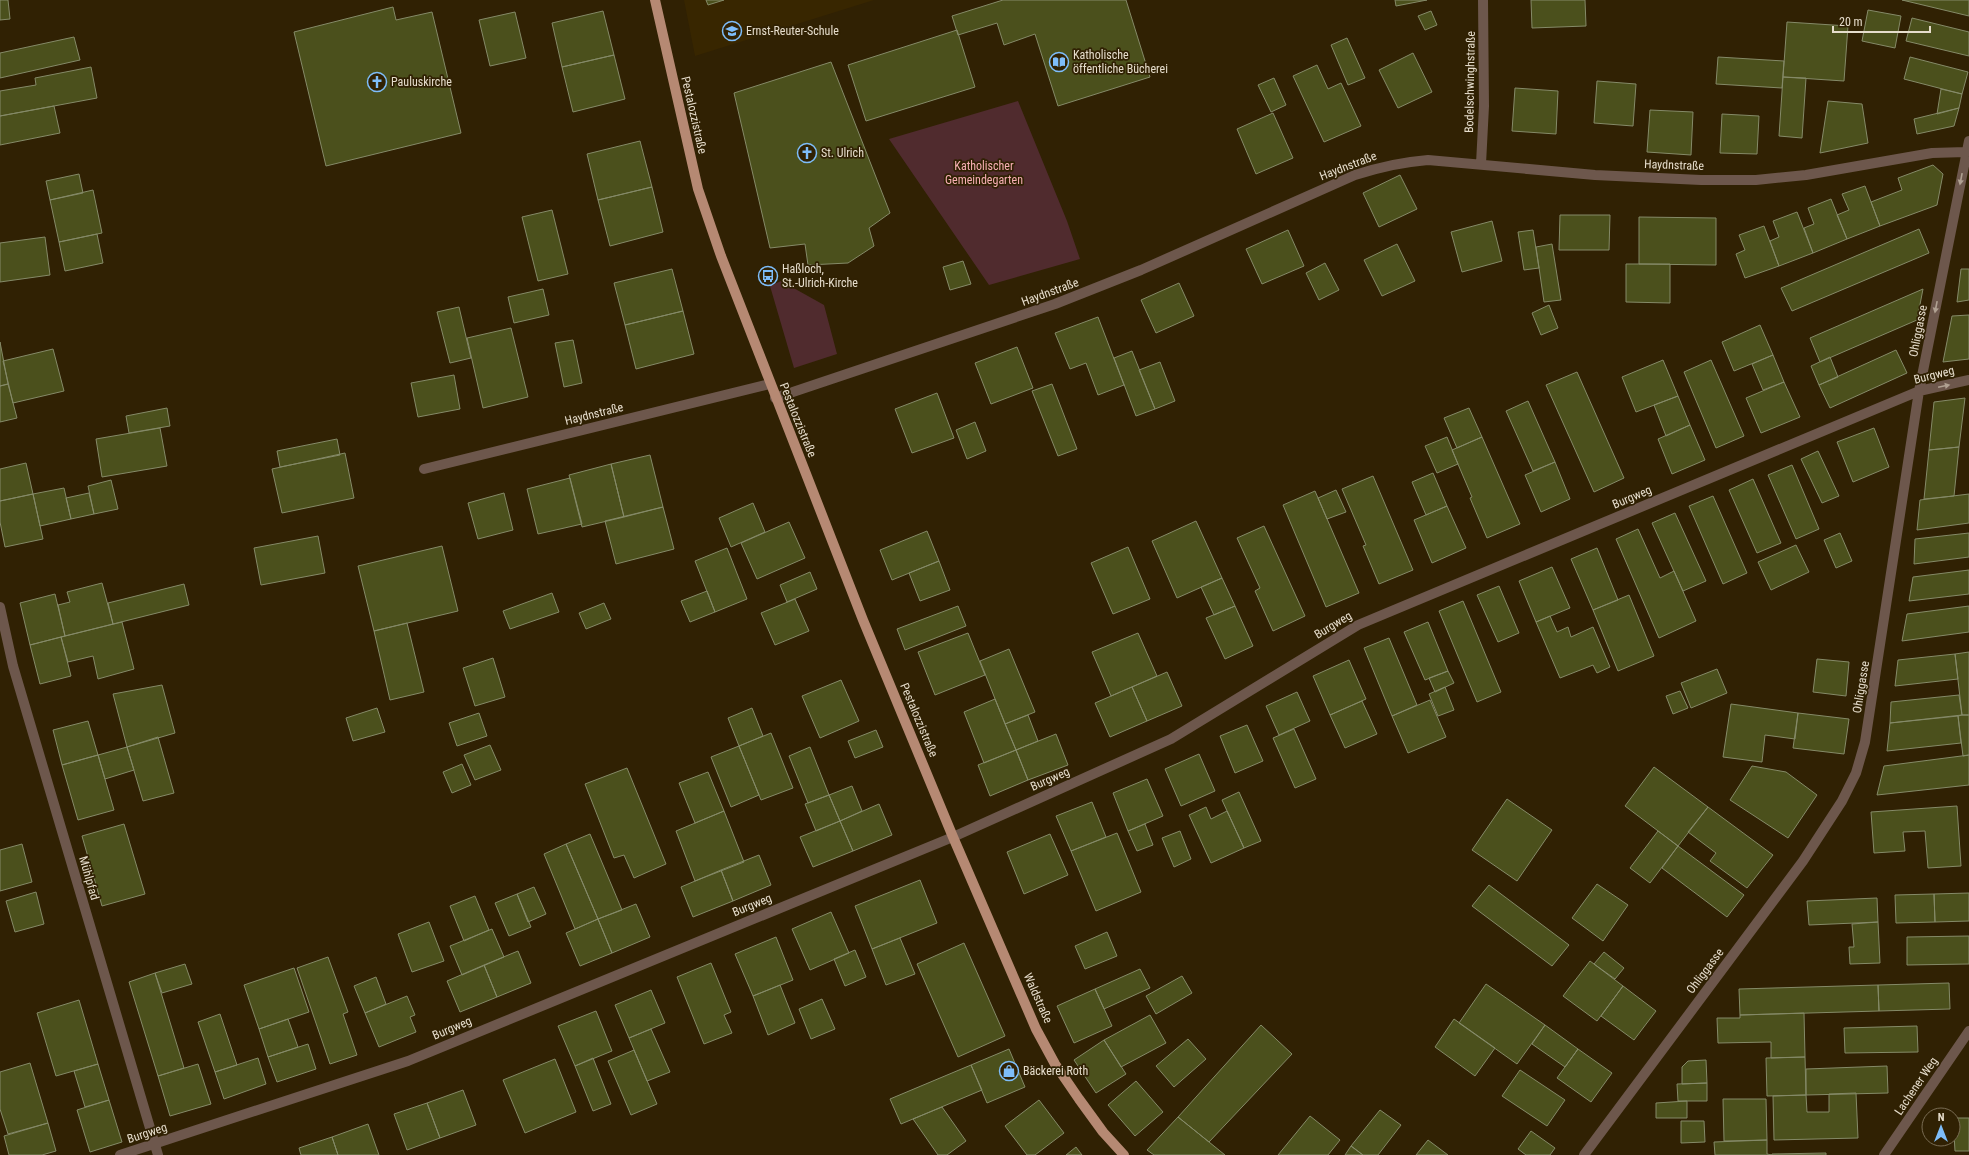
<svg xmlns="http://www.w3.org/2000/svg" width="1969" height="1155" viewBox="0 0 1969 1155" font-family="'Roboto Condensed',sans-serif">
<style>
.built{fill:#382600}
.green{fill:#502b2e}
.building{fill:#4b501c;stroke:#858a68}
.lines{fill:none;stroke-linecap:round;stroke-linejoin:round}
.minor{stroke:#6d574c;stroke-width:10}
.major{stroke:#b68973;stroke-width:10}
.oneway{fill:#b0a192}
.labels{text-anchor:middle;stroke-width:3.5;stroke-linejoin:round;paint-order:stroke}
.poi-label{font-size:12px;fill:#e6ddcc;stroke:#302103;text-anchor:start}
.street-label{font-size:12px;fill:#e6ddcc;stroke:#302103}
.park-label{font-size:12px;fill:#f7afb4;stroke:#302103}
</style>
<rect width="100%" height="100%" fill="#302103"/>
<path class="built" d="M684 0H874L695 56Z"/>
<path class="green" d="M1018 101 1067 221 1080 259 989 285 889 139Z
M781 281 824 305 837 354 794 368 770 286Z"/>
<path class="building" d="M0 0H8L10 19 0 20Z
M706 0H724L708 5Z
M1003 0H1126L1150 77 1058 106 1035 34 1004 45 997 23 958 35 952 16Z
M1395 0H1427L1396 6Z
M1531 0H1585L1586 26 1532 28Z
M1902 0H1969V16Z
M393 7 396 20 432 12 461 133 326 166 294 32Z
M1868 10 1901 16 1895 48 1862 41Z
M603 11 614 55 562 67 552 23Z
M1431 11 1437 25 1425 30 1418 16Z
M515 12 526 58 490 66 479 20Z
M1912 18 1969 32V56L1906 41Z
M1787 22 1848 26 1844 81 1783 77Z
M957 30 975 87 866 121 848 65Z
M74 37 80 60 0 78V53Z
M1347 38 1365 78 1348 85 1331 45Z
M1413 53 1432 92 1398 108 1379 70Z
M614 55 625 99 573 112 562 67Z
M1718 57 1784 61 1782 88 1716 84Z
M1910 57 1968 72 1962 94 1904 79Z
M831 62 890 213 869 228 874 246 848 263 808 265 805 244 770 248 734 93Z
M1317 65 1328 89 1341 83 1361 126 1324 142 1293 76Z
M91 67 97 98 0 116V91L36 85 35 78Z
M1783 77 1806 78 1802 138 1779 136Z
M1274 78 1286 105 1271 112 1258 85Z
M1597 81 1636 84 1633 126 1594 123Z
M1515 88 1558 91 1556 134 1512 131Z
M1941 89 1962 94 1959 108 1937 114Z
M1828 101 1862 104 1868 143 1820 153Z
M54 106 60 133 0 145V116Z
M1959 108 1954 126 1917 134 1914 119Z
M1650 110 1693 112 1691 155 1647 152Z
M1273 113 1293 158 1256 174 1237 129Z
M1722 114 1759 116 1757 154 1720 153Z
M640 141 652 187 598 200 587 154Z
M1933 165 1943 174 1937 205 1880 226 1871 202 1902 190 1898 178Z
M79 174 83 193 50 200 46 181Z
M1400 175 1417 209 1379 227 1363 193Z
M1865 186 1880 226 1847 239 1837 215 1849 210 1842 194Z
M652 187 663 232 610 246 598 200Z
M93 190 102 233 59 242 50 200Z
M1831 199 1847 239 1813 253 1804 228 1814 224 1808 208Z
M552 210 568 274 538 281 522 217Z
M1797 212 1813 253 1779 266 1770 241 1779 237 1773 221Z
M1560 215H1610L1609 250H1559Z
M1639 217 1716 218V265L1639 264Z
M1492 221 1502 261 1462 272 1451 232Z
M1764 226 1779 266 1745 278 1736 254 1745 250 1739 235Z
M1919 229 1929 253 1792 311 1781 288Z
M1288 230 1304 266 1262 284 1246 249Z
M1533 230 1539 268 1524 270 1518 232Z
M97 234 103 263 65 271 59 242Z
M45 237 50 275 0 282V243Z
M1397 244 1415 281 1382 296 1364 260Z
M1552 244 1561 300 1544 302 1536 247Z
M963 261 971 284 950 290 943 267Z
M1325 263 1339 290 1319 300 1306 273Z
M1626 264H1670V303L1626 302Z
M672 269 683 311 625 325 614 283Z
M1961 269H1969V300L1957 302Z
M1179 283 1194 316 1156 333 1141 300Z
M543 289 549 315 514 323 508 297Z
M1923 289 1917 320 1820 362 1810 338Z
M1549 305 1558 328 1541 335 1532 313Z
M459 307 471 358 450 363 437 312Z
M683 311 694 354 636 369 625 325Z
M1969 315V359L1943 362 1952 316Z
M1098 317 1124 385 1098 395 1086 363 1070 369 1055 333Z
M1760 325 1773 355 1734 371 1722 342Z
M511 328 528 397 483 408 467 338Z
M573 340 582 383 564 387 555 343Z
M0 342 8 384 0 386Z
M1017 347 1033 388 991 404 975 363Z
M53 349 64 391 13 403 3 361Z
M1896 350 1907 373 1830 408 1819 385Z
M1132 351 1155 409 1136 416 1114 358Z
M1773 355 1784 382 1763 390 1752 364Z
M1830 357 1838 377 1819 385 1811 366Z
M1663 360 1678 396 1636 412 1622 377Z
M1711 360 1744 436 1716 448 1684 372Z
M1160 362 1175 401 1155 409 1139 370Z
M1577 372 1624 478 1594 492 1546 385Z
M454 375 460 409 418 417 411 383Z
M1784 382 1800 417 1761 433 1746 398Z
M8 384 17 418 0 422V386Z
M1052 384 1077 449 1058 456 1032 391Z
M937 393 954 438 912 453 895 409Z
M1678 396 1690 425 1666 436 1654 405Z
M1965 398 1959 447 1929 450 1934 402Z
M1528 401 1555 462 1533 471 1506 411Z
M167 408 170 426 129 433 126 416Z
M1469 408 1482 437 1457 448 1444 418Z
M975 422 986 451 967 459 956 430Z
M1690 425 1705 460 1672 474 1658 439Z
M160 428 167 466 102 477 96 439Z
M1874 428 1889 467 1853 482 1837 442Z
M1447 437 1458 464 1437 473 1425 446Z
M1482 437 1520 524 1487 538 1470 498 1472 497 1452 450Z
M337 439 340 455 280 467 277 451Z
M1959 447 1954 496 1924 499 1929 450Z
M1818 451 1839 496 1822 503 1801 459Z
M345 453 354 498 282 513 272 469Z
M650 455 663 507 624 517 611 464Z
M1555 462 1570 499 1541 512 1525 475Z
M26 463 33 494 0 501V469Z
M611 464 624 517 582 527 569 475Z
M1792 465 1819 529 1796 539 1768 475Z
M1433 473 1447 506 1426 515 1412 482Z
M1373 476 1413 570 1379 584 1363 546 1366 545 1342 489Z
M570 478 582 524 538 534 527 489Z
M1753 479 1781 543 1757 553 1729 490Z
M111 480 118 509 94 514 88 486Z
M64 488 71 519 40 526 33 494Z
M1336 490 1346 512 1327 519 1318 498Z
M1315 491 1359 593 1326 607 1283 505Z
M89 493 94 514 71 519 66 498Z
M504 493 513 530 478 539 468 503Z
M33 494 43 539 5 547 0 522V501Z
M1969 494V523L1917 530 1920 500Z
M1713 496 1747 573 1723 584 1689 506Z
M753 503 765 532 731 547 719 518Z
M1447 506 1466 548 1432 563 1414 520Z
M663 507 674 549 616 564 605 521Z
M1675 513 1706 581 1683 591 1652 523Z
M1196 521 1222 578 1177 598 1152 541Z
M789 522 805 558 757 579 741 543Z
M1264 526 1305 616 1273 631 1255 591 1260 588 1237 538Z
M1638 529 1660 578 1674 571 1696 621 1659 638 1616 539Z
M927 531 939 561 892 580 880 550Z
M1840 533 1852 561 1836 568 1824 540Z
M1969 533V557L1914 564 1915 539Z
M318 536 325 573 261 585 254 548Z
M1796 545 1809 572 1771 590 1758 562Z
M442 546 458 611 374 631 358 566Z
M1128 547 1150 599 1113 614 1091 563Z
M727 548 747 599 715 612 695 561Z
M1597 548 1618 600 1593 610 1571 559Z
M939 561 950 590 920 601 909 573Z
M1552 567 1570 608 1536 622 1519 581Z
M1969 570V594L1909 601 1913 577Z
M810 572 817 589 787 602 780 585Z
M1222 578 1235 606 1214 615 1201 587Z
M102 583 113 624 65 636 58 605 70 602 67 592Z
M184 584 189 605 113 624 108 603Z
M1499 586 1519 633 1498 642 1477 595Z
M707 591 715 612 690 622 681 601Z
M552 593 559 612 510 629 503 611Z
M55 594 65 636 30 645 20 603Z
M1629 595 1654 656 1618 671 1593 610Z
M795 599 809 631 775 645 761 613Z
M1463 601 1501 692 1477 702 1439 611Z
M604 603 611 619 586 629 579 613Z
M958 606 966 626 905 650 897 629Z
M1235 606 1253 646 1225 659 1206 618Z
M1969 606V632L1902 641 1907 614Z
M1550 616 1557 632 1568 627 1571 637 1593 627 1610 667 1597 673 1593 665 1560 678 1536 622Z
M122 622 134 669 98 679 93 656 68 662 61 637Z
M1428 622 1448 671 1425 680 1404 632Z
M407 623 424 692 390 700 374 631Z
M968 633 985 675 935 695 918 652Z
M1138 633 1157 676 1111 696 1092 652Z
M61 637 71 676 40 684 30 645Z
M1389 638 1417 705 1392 716 1364 648Z
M1009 649 1035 712 1005 724 980 661Z
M1969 652V715H1962L1955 654Z
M1955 654 1958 679 1895 686 1898 660Z
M493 658 505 697 475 706 463 668Z
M1817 659 1849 662 1846 696 1813 692Z
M1349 660 1366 699 1330 715 1313 676Z
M1717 669 1727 693 1691 708 1681 683Z
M1448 671 1454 683 1435 692 1429 678Z
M1167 672 1182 706 1147 721 1132 687Z
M841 680 859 721 820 738 802 696Z
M162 685 175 733 127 747 113 694Z
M1132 687 1147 721 1110 737 1095 703Z
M1445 687 1454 710 1438 716 1429 694Z
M1680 691 1688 708 1673 714 1666 696Z
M1297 692 1310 721 1279 735 1266 706Z
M1959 695 1962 715 1890 723 1891 702Z
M995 699 1016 750 984 763 964 712Z
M1430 700 1446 737 1408 753 1392 716Z
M1362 701 1377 734 1345 748 1330 715Z
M1731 704 1798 713 1795 739 1765 735 1762 762 1723 757Z
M377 708 385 732 353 741 346 718Z
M752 708 763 736 739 746 728 718Z
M479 713 487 736 457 746 449 723Z
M1798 713 1849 719 1844 754 1793 748Z
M1028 715 1038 741 1016 750 1005 724Z
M1962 715H1969V755L1963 756 1958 716Z
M1958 716 1961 743 1887 751 1890 723Z
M88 721 98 755 62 765 53 730Z
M1247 725 1263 761 1235 773 1220 736Z
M1294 729 1316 779 1295 788 1273 738Z
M876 730 883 747 855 758 848 741Z
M771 733 793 788 761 800 739 746Z
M1056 734 1068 765 1028 780 1016 750Z
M158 737 174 793 143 801 127 747Z
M490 745 501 770 475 780 464 755Z
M739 746 759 795 731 807 711 757Z
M127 747 134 770 105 779 98 755Z
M810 747 829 795 808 803 789 756Z
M1016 750 1028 780 990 796 978 765Z
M1199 754 1215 791 1181 806 1165 769Z
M98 755 114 810 78 820 62 765Z
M1969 755V785L1877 795 1884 766Z
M462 764 471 785 452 793 443 772Z
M1752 766 1786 772 1817 795 1788 838 1730 800Z
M1654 767 1708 807 1678 846 1625 806Z
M627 768 666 864 634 878 624 855 614 858 585 784Z
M708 772 724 811 695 823 679 783Z
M1147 779 1163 816 1128 831 1113 793Z
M852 786 862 811 840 821 829 795Z
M1239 792 1261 841 1244 848 1222 800Z
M829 795 840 821 816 831 805 804Z
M1507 799 1552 830 1517 881 1472 850Z
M1092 802 1106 837 1071 851 1056 816Z
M879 804 892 835 853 851 840 821Z
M1957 806 1961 866 1928 868 1925 831 1903 832 1905 851 1874 853 1871 812Z
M1206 807 1211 819 1227 811 1244 848 1211 863 1189 815Z
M1708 807 1773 855 1747 888 1710 861 1716 853 1688 832Z
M724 811 744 862 695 881 676 831Z
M840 821 853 851 813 867 800 837Z
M124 824 145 894 102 906 82 836Z
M1145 824 1153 845 1137 851 1128 831Z
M1180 831 1191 859 1174 867 1162 838Z
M1658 831 1678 846 1650 883 1630 868Z
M1117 833 1141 892 1096 911 1071 851Z
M590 834 622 910 598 919 566 844Z
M1050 834 1068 875 1024 894 1007 852Z
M22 844 32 882 0 891V850Z
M566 844 598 919 575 929 544 854Z
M1678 846 1744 895 1727 917 1662 868Z
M759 855 771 885 733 901 721 870Z
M721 870 733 901 693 917 681 887Z
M920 880 937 923 872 949 855 906Z
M1597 884 1628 905 1603 941 1572 918Z
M1489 885 1569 945 1552 966 1472 906Z
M534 887 546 914 528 922 517 894Z
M36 892 44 924 15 932 6 901Z
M1969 893V921L1935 922 1934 894Z
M517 894 531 927 509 936 495 903Z
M1934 894 1935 922 1896 923 1895 895Z
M475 896 489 930 464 941 450 906Z
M1877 898 1878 922 1809 925 1807 901Z
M636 904 650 937 612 953 598 919Z
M831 912 849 953 810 970 792 929Z
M598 919 612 953 580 966 566 933Z
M429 922 444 961 412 972 398 934Z
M1878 922 1880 963 1850 964 1849 947H1854L1852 924Z
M492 929 504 957 462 975 450 946Z
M1107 932 1117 956 1085 969 1075 946Z
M1969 936V964L1907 965V937Z
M776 937 793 980 753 996 735 954Z
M900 938 915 974 886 985 872 949Z
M964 943 1005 1036 958 1057 917 964Z
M855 950 866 977 845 986 834 959Z
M518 951 531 983 497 997 484 965Z
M1604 952 1624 968 1615 979 1594 964Z
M328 957 348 1012 343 1014 357 1055 330 1064 297 968Z
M1590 961 1623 986 1597 1021 1563 996Z
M711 963 731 1012 724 1015 732 1033 704 1044 677 977Z
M185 964 192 984 162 993 155 973Z
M484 965 497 997 460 1012 447 981Z
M294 968 309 1012 259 1029 244 985Z
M1140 969 1150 988 1104 1009 1095 989Z
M155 973 184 1068 158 1076 129 982Z
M1182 976 1192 993 1156 1014 1146 996Z
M376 977 386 1004 365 1013 354 986Z
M1949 983 1950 1009 1879 1011 1878 985Z
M1486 984 1545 1025 1517 1064 1459 1023Z
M780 985 795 1023 768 1035 753 996Z
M1878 985 1879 1011 1740 1015 1739 989Z
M1623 986 1656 1011 1634 1040 1601 1016Z
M1095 989 1112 1026 1074 1043 1057 1006Z
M651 990 665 1023 629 1038 615 1005Z
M407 996 415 1015 410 1017 416 1032 379 1047 365 1013Z
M822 999 835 1029 811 1039 799 1009Z
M79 1000 98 1064 56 1076 37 1013Z
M596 1011 612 1051 575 1066 558 1026Z
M1804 1013 1805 1057 1771 1058V1042L1718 1043 1717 1018H1740V1015Z
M220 1014 237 1065 215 1072 198 1022Z
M1150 1015 1166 1043 1121 1067 1104 1040Z
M288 1019 298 1047 268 1057 259 1029Z
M1454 1019 1495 1048 1475 1076 1435 1047Z
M1261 1025 1292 1054 1209 1142 1178 1117Z
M1545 1025 1578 1049 1565 1067 1532 1044Z
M1917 1026 1918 1052 1845 1053 1844 1028Z
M651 1029 670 1072 647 1081 629 1038Z
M1188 1039 1206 1059 1174 1087 1156 1066Z
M1104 1040 1126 1074 1096 1093 1074 1060Z
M308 1044 316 1069 277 1082 268 1057Z
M1009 1049 1025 1087 987 1103 971 1065Z
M1578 1049 1612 1073 1591 1102 1557 1078Z
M634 1050 657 1104 631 1115 608 1061Z
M1805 1057 1806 1095 1767 1096 1766 1058Z
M258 1058 266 1084 224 1099 215 1072Z
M593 1058 611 1104 593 1111 575 1066Z
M555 1059 576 1112 525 1133 503 1080Z
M1706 1060 1707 1083 1682 1084V1067L1688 1061Z
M30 1063 48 1123 8 1134 0 1109V1072Z
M98 1064 109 1100 85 1107 74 1071Z
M198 1064 211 1104 170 1116 158 1076Z
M971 1065 982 1090 901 1124 890 1099Z
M1887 1066 1888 1093 1806 1095V1069Z
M1520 1070 1565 1100 1547 1126 1502 1096Z
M1136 1081 1163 1112 1135 1136 1108 1105Z
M1707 1083V1101H1678L1677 1084Z
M463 1090 476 1125 440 1138 427 1103Z
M1856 1093 1858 1138 1774 1140 1773 1096 1806 1095 1807 1112H1829V1094Z
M1723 1099H1766L1767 1140 1724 1141Z
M109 1100 122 1142 90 1152 77 1110Z
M1039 1100 1064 1133 1035 1155H1027L1005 1126Z
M1687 1101V1118H1656V1103Z
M427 1103 440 1138 407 1150 394 1114Z
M942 1107 966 1141 947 1155H938L913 1119Z
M1380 1110 1401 1125 1378 1155H1363L1351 1146Z
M1310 1116 1340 1140 1328 1155H1278Z
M1178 1117 1209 1142 1225 1155H1154L1147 1150Z
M1953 1118H1969V1151H1955Z
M1681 1121H1704L1705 1142 1681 1143Z
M48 1123 56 1151 42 1155H9L4 1136Z
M368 1124 379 1155H338L332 1137Z
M1531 1131 1555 1148 1550 1155H1526L1518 1149Z
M332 1137 338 1155H301L299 1148Z
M1428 1140 1448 1155H1416Z
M1767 1140V1154L1772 1155H1715L1714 1142Z
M1351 1146 1363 1155H1345Z
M1076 1147 1082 1155H1066Z
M1826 1153V1155H1772V1154Z"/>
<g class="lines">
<path class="minor" d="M1481 164 1484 106 1483 0
M775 398 1055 304 1141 270 1355 175C1380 167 1402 162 1428 160L1595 175 1701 180H1756L1806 175 1932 153 1966 152
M424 469 770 384
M0 607 13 666 158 1155
M120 1155 408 1061 953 837 1171 739 1358 625 1919 391 1969 380
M1584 1155 1803 861 1842 801 1856 773 1865 742 1919 391 1969 141
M1884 1155 1969 1031"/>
<path class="major" d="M655 0 698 189 721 256 863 620 953 837 1036 1029 1055 1064 1079 1099 1103 1132 1124 1155"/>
</g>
<defs><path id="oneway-solid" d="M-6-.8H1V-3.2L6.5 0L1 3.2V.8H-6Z"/></defs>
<g class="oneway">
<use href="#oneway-solid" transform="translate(1961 179) rotate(101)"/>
<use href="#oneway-solid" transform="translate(1936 307) rotate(101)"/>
<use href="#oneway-solid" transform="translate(1944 386) rotate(-12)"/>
</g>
<defs>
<symbol id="school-ring" viewBox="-11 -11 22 22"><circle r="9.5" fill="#302103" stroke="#7ebdf9" stroke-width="1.5"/><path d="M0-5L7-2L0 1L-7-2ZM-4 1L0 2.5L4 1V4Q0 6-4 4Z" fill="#7ebdf9"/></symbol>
<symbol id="library-ring" viewBox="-11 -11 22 22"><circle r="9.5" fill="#302103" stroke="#7ebdf9" stroke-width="1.5"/><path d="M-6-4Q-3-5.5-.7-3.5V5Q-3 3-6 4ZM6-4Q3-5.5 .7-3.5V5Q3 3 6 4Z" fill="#7ebdf9"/></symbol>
<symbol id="church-ring" viewBox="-11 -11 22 22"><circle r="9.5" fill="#302103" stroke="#7ebdf9" stroke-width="1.5"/><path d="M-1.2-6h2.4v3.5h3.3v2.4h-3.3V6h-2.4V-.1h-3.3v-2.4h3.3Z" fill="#7ebdf9"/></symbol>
<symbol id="bus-ring" viewBox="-11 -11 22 22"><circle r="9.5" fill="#302103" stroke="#7ebdf9" stroke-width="1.5"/><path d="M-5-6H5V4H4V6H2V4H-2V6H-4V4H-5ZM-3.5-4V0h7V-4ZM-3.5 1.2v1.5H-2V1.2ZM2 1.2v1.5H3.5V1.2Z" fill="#7ebdf9"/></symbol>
<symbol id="shop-ring" viewBox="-11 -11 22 22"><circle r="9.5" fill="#302103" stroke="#7ebdf9" stroke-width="1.5"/><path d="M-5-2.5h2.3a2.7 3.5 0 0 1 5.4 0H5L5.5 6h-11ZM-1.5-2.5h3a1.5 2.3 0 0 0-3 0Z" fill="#7ebdf9"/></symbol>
</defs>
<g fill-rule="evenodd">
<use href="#school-ring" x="721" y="20" width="22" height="22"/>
<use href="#library-ring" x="1048" y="51" width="22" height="22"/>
<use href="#church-ring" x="366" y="71" width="22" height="22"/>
<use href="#church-ring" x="796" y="142" width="22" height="22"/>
<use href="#bus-ring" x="757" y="265" width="22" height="22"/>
<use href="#shop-ring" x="998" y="1060" width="22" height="22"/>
</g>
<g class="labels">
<g class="poi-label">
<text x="746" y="35">Ernst-Reuter-Schule</text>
<text x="1073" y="59">Katholische<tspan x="1073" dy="14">öffentliche Bücherei</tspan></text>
<text x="391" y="86">Pauluskirche</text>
<text x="821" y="157">St. Ulrich</text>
<text x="782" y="273">Haßloch,<tspan x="782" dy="14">St.-Ulrich-Kirche</tspan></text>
<text x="1023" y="1075">Bäckerei Roth</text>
</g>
<g class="street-label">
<text transform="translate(1470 82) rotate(-89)" y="4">Bodelschwinghstraße</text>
<text transform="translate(694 115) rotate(77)" y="4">Pestalozzistraße</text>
<text transform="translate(1674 165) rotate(2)" y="4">Haydnstraße</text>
<text transform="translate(1348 166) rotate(-21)" y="4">Haydnstraße</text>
<text transform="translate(1050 292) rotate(-20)" y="4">Haydnstraße</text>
<text transform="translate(1918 331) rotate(-79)" y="4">Ohliggasse</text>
<text transform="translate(1934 375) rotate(-14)" y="4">Burgweg</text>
<text transform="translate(594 414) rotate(-14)" y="4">Haydnstraße</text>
<text transform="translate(798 420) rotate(68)" y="4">Pestalozzistraße</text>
<text transform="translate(1632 497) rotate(-23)" y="4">Burgweg</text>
<text transform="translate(1333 625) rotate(-31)" y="4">Burgweg</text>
<text transform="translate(1861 687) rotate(-81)" y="4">Ohliggasse</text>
<text transform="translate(919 720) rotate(67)" y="4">Pestalozzistraße</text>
<text transform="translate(1050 779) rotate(-24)" y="4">Burgweg</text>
<text transform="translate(89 878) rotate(74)" y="4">Mühlpfad</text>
<text transform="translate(752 905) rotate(-22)" y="4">Burgweg</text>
<text transform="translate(1705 971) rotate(-53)" y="4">Ohliggasse</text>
<text transform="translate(1038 998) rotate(66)" y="4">Waldstraße</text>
<text transform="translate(452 1028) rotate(-23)" y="4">Burgweg</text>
<text transform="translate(1916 1086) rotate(-56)" y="4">Lachener Weg</text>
<text transform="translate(147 1133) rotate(-18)" y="4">Burgweg</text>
</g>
<g class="park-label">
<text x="984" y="170">Katholischer<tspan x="984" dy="14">Gemeindegarten</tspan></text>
</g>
</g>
<g transform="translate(1941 1127)"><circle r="19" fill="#302103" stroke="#796c53"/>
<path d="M0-3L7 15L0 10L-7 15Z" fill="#7ebdf9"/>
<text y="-6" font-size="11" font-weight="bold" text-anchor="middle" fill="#e6ddcc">N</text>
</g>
<path d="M1833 26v6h97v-6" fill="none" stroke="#e6ddcc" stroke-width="2"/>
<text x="1839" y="26" font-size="12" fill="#e6ddcc" stroke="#302103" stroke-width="3" paint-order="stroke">20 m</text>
</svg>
